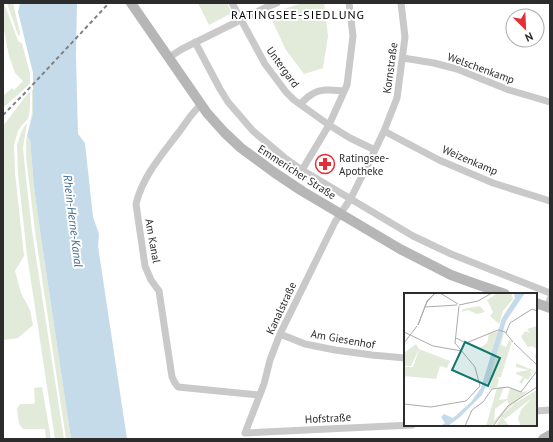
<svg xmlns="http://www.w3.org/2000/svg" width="553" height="442" viewBox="0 0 553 442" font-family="'PT Sans',sans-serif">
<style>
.green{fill:#e2eada}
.water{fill:#c6dbea}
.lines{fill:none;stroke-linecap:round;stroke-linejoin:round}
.street{stroke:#c9c9c9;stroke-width:7}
.secondary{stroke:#b6b6b6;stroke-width:10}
.rail{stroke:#818181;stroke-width:2;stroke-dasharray:4 3;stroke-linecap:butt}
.labels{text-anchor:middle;stroke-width:4;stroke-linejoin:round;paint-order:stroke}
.street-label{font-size:11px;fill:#2c2c2c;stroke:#fff}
.poi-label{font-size:11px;fill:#2c2c2c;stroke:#fff;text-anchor:start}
.neighbourhood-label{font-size:12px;letter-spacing:1px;fill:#000;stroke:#fff}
.water-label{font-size:12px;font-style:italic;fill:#3c6a8d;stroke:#fff}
.inset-road{fill:none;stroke:#ababab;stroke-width:1}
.view{fill:#0f766e;fill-opacity:0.15;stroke:#0f766e;stroke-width:2}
.inset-edge{fill:none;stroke:#2c2c2c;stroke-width:2}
</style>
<rect width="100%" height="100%" fill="#fff"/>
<path class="green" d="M3 3H4L17 38 19 42 22 43 30 74V83C22 92 12 99 3 108V96L12 88 14 90 23 81 15 73 9 56 3 25Z
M7 3H13L20 33 19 36 18 35Z
M198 3H227L232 13 209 25Z
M302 3H324L328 36 323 68 304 74 286 50 269 14Z
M32 90H33V113L27 135 30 139 34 187 40 231 71 439H66L35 231 26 157V141L32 113Z
M30 91V109L28 119 22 125 18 131 14 145 15 173 24 256 15 271 21 293 30 310 33 325 18 338 4 340 3 339V126L22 101Z
M27 123 23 148 27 187 32 231 64 439H55L27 255 18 174 17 145 21 133 24 127Z
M42 387 51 439H46L45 429H23L19 424 17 409 20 404H33L35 403 34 388Z"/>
<path class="water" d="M20 3H77L76 56 78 134 85 143 93 217 99 234 98 246 127 439H71L40 231 34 187 30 140 27 136 33 113V73L18 12Z"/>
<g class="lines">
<path class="street" d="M232 3 265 64 286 92 294 100 329 125 350 138 375 150
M401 3 405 37 397 98 384 131 375 150 351 198 335 222 280 334 270 360 264 384 245 433 412 425
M195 42 220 89 228 102 253 131 285 158 302 170 413 236 451 254 550 293
M168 58 182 49 267 7 277 3
M403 58 434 63 457 69 509 90 550 102
M300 104C304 101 307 97 311 95 320 88 333 90 344 91
M201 105C192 112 186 123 179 132 163 153 142 177 136 204L145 266 151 280 159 291 172 377 175 383 178 387 259 395
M384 131 439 160 493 183 550 201
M302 170 329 125 347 85 353 36 349 3
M550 299 549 303 550 307
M280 334 305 344 335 350 372 355 405 358
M536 411 550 410"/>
<path class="secondary" d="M131 3 207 113 224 132 241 148 275 173 302 191 400 249 451 275 473 283 505 294
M536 303 550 308
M543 439 550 435"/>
<path class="rail" d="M3 115 23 95 109 3"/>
</g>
<defs>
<symbol id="pharmacy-ring" viewBox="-11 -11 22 22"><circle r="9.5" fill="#fff" stroke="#e32f36" stroke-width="1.5"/><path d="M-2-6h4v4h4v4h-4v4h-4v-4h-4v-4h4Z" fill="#e32f36"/></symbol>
</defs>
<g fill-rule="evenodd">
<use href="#pharmacy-ring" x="314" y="153" width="22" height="22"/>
</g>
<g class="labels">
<g class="street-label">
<text transform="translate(283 67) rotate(54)" y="4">Untergard</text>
<text transform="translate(390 68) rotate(-82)" y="4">Kornstraße</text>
<text transform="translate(481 68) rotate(20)" y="4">Welschenkamp</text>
<text transform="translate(470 160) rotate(23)" y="4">Weizenkamp</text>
<text transform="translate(297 172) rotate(33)" y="4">Emmericher Straße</text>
<text transform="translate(153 241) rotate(80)" y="4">Am Kanal</text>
<text transform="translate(281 308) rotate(-65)" y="4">Kanalstraße</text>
<text transform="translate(343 339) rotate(10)" y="4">Am Giesenhof</text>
<text transform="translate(328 418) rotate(-3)" y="4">Hofstraße</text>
</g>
<g class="poi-label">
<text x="339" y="162">Ratingsee-<tspan x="339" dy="13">Apotheke</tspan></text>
</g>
<g class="neighbourhood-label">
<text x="298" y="19">RATINGSEE-SIEDLUNG</text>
</g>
<g class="water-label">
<text transform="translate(73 221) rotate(83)" y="4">Rhein-Herne-Kanal</text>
</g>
</g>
<g transform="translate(404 293)">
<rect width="133" height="133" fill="#fff"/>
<path d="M90 0H107L109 6 99 18 95 31 86 23 89 19 83 7 91 2ZM76 13 81 19 73 21 64 17 58 19 59 16ZM133 33V66L131 64 133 56 128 53 124 54 117 44 121 38 126 40 123 36ZM95 38 88 60 76 55 83 50 85 41ZM98 39 100 40 97 52 102 54 105 47 108 48 97 84 92 85 95 86 93 94 85 97 88 87H85L81 99ZM12 51 15 56 7 73H0V60ZM15 56 46 68 43 75 36 73 32 86 0 83V74H9ZM112 70 133 79 126 78 128 82 123 87 121 85 118 91 115 89 119 84 112 81 113 79 125 77 112 74ZM100 94 95 107 103 106 106 95 118 99 124 98 88 132 82 133 93 95ZM103 107 105 111 90 128 91 116ZM133 97 132 133H117L114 126 117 117 128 105 101 126 98 124 105 133H92L99 121 108 112Z" fill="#e2eada" fill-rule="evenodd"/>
<path d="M110 0H121L102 28 86 84 78 102 56 124 44 133H37L41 130 37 124 40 121 49 125 67 109 77 95 98 25 111 5Z" fill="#c6dbea"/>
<path class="inset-road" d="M36 0 54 11M55 12 74 8 88 0M55 13 51 50 71 74 76 93 62 108M21 14 53 12M14 32 23 8 31 0M14 32 23 9 31 0M0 39 29 53 58 58M102 40 106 30 128 16 133 18M52 45 62 50 94 37 101 39 109 49M0 50 13 33M110 50 133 72M0 111 27 114 62 108M61 133 68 117 79 109 88 96 104 94 117 99 133 78M89 133 104 113 133 94"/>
<path class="view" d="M61 49 96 65 84 93 48 77Z"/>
<rect width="133" height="133" class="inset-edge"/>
</g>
<rect width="553" height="442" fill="none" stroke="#2c2c2c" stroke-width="8"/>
<g transform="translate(525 28) rotate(156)"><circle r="19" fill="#ffffff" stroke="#ababab"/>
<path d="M0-3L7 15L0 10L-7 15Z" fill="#e32f36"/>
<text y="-6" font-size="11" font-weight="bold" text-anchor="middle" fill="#2c2c2c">N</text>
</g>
</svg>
